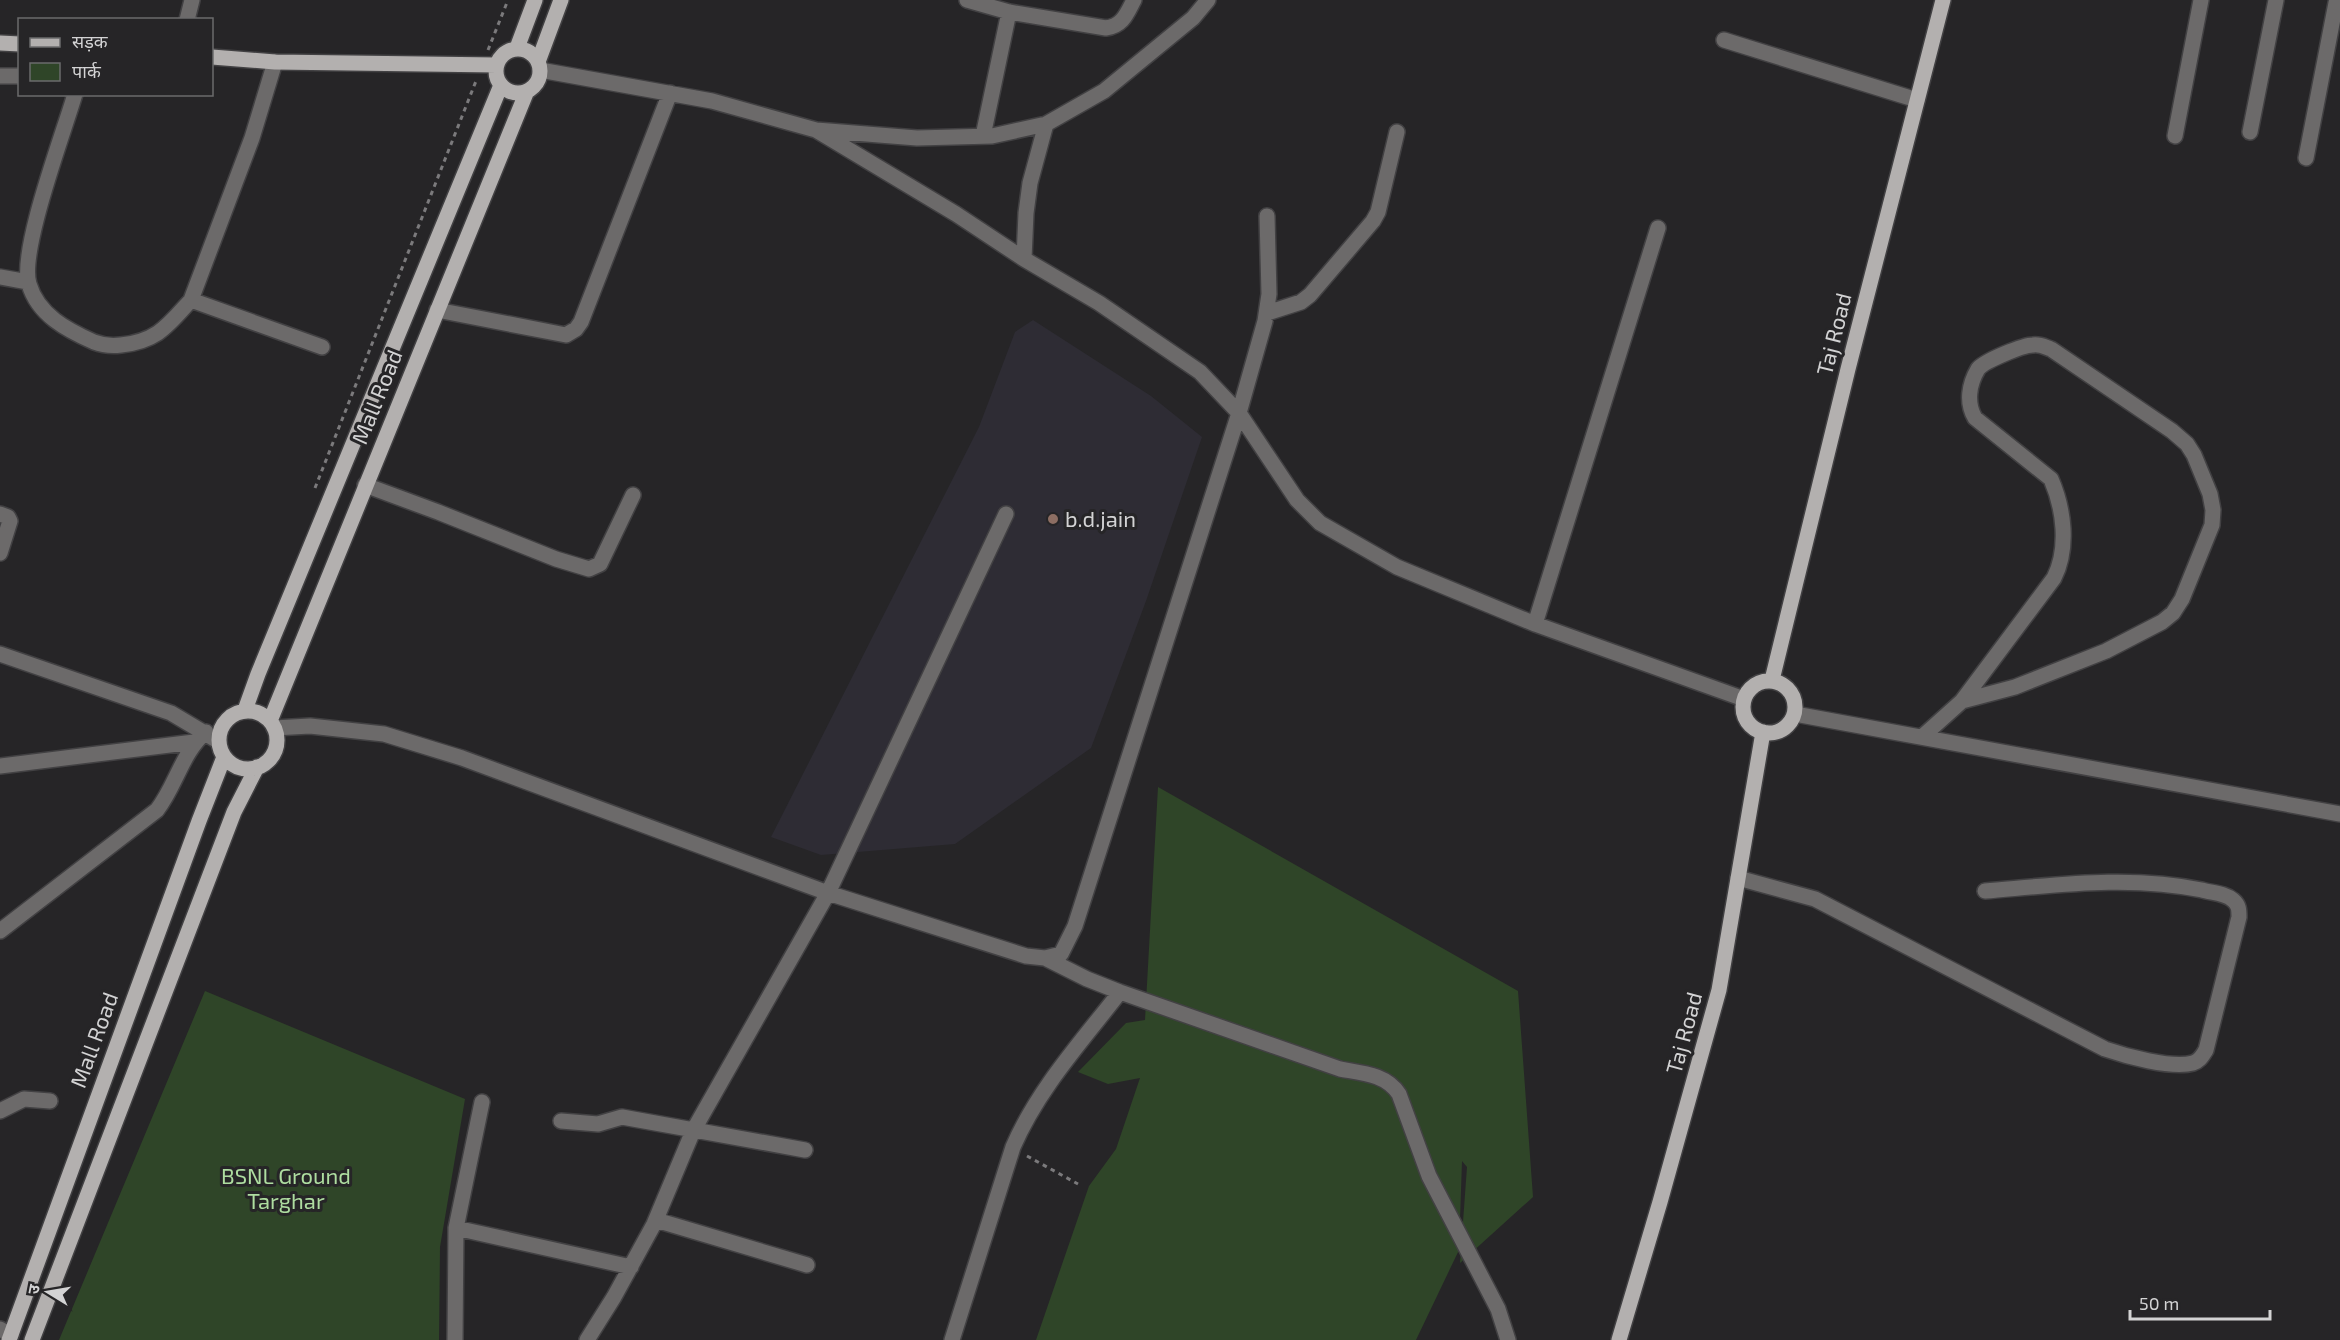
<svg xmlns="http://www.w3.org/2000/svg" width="2340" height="1340" viewBox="0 0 2340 1340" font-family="'Exo 2','Noto Sans Devanagari',sans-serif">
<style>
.built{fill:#2e2c34}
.green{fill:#2f4528}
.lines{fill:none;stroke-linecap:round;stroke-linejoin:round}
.minor-casing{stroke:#424143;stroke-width:18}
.major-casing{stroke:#424143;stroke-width:18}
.path{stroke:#7b7a7c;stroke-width:3;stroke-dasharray:4.5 4.5;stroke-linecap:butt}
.minor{stroke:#6c6a6a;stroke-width:15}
.major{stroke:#b3b0af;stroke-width:15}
.education-dot{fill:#8d6e63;stroke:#262527;stroke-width:2}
.labels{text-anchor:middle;stroke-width:6;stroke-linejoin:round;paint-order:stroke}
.street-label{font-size:22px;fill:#d3d3d4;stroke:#262527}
.poi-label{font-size:22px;fill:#d3d3d4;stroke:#262527;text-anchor:start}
.park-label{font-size:22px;fill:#aedda0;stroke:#262527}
</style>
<rect width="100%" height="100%" fill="#262527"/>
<path class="built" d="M1033 320 1151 396 1202 437 1146 601 1091 748 955 844 821 855 771 837 979 427 1015 332Z"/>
<path class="green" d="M1158 787 1518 991 1533 1197 1460 1263 1467 1167 1462 1161 1459 1250 1416 1340H1036L1089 1186 1116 1149 1140 1078 1108 1084 1078 1072 1126 1023 1145 1020Z
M205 991 465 1099 440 1247 439 1340H59Z"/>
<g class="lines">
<defs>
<path id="minor" d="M967 0 1009 12 1106 28C1123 26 1127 13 1134 0
M187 20 192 0
M1724 40 1917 100
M275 62 252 138 191 300 322 347
M540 70 712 101 816 130 917 138 992 136 1046 124 1104 91 1193 18 1208 0
M0 76H20
M75 94C64 132 19 251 29 284 38 315 67 330 94 342 102 345 113 346 121 345 158 341 168 325 191 300
M816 130 956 214 1024 259 1099 303 1200 372 1239 413 1297 500 1320 523 1397 567 1535 624 1744 699
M2250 132 2276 0
M983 136 1009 12
M2175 136 2201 0
M2306 158 2336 3
M1024 259 1026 213 1030 183 1046 124
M0 277 28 282
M437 310 566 335 576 329 581 322 670 93
M1267 313 1301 302 1310 295 1373 221 1378 212 1397 132
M365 485 438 512 556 559 589 569 600 564 633 495
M0 514 8 517 10 521 0 553
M1535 624 1658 228
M0 654 171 713 218 741
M1795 714 2340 814
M274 728 310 726 384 734 462 758 828 893 1026 956 1045 958 1061 954 1075 926 1239 413 1265 321 1269 294 1267 216
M1923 736 1962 701 2054 578C2069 548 2064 509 2051 479L1975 418C1966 403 1969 384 1978 369 1984 361 2023 345 2033 345 2040 344 2045 347 2051 349L2172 431 2187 444 2194 455 2210 494 2213 510 2212 525 2182 599 2173 613 2162 622 2106 651 2015 687 1962 701
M0 766 194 742
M1738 878 1815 899 2105 1049C2125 1056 2172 1069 2193 1063 2200 1061 2202 1056 2206 1050L2239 917C2239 910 2239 905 2233 900 2225 893 2212 893 2202 890 2130 875 2057 885 1985 891
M0 931 157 810C176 786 182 752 206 732
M1045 958 1087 979 1120 992 1340 1069C1362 1073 1386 1074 1399 1094L1429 1176 1498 1309 1508 1340
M0 1111 24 1099 50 1101
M561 1121 598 1124 622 1117 805 1150
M656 1220 807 1265
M456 1228 631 1267
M0 1329 11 1335
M455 1340 456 1228 482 1102
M587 1340 614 1297 654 1224 693 1131 828 893 1006 514
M952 1340 1013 1147C1038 1089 1082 1041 1120 992"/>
<path id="major" d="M0 43 20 44
M517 48 535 0
M496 71a22 22 0 1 1 44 0a22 22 0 1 1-44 0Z
M212 57 275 62 497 65
M538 62 561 0
M1772 680 1848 369 1943 0
M1743 707a26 26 0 1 1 52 0a26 26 0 1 1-52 0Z
M245 710 258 674 501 85
M219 740a29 29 0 1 1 58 0a29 29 0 1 1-58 0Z
M270 721 527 91
M9 1340 199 821 224 757
M32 1340 234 812 257 767
M1619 1340 1660 1202 1719 990 1763 732"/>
</defs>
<use href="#minor" class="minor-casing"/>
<use href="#major" class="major-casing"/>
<path class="path" d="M488 50 508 0
M315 488 476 81
M1027 1156 1078 1184"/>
<use href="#minor" class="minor"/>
<use href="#major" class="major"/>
</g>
<circle class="education-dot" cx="1053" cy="519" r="6"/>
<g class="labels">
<g class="street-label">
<text transform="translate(1834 334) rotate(-76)" y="8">Taj Road</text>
<text transform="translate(377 397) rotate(-68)" y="8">Mall Road</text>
<text transform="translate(1684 1033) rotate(-75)" y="8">Taj Road</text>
<text transform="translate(94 1040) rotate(-70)" y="8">Mall Road</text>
</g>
<g class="poi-label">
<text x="1065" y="527">b.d.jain</text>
</g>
<g class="park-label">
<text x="286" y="1184">BSNL Ground<tspan x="286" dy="25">Targhar</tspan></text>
</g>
</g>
<rect x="18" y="18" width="195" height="78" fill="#262527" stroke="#6b6b6c" stroke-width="1.5"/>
<rect x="30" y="38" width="30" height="9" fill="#b3b0af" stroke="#6b6b6c" stroke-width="1.5"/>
<text x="72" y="48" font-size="18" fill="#d3d3d4">सड़क</text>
<rect x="30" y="63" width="30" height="18" fill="#2f4528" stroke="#6b6b6c" stroke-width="1.5"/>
<text x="72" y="78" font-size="18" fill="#d3d3d4">पार्क</text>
<g transform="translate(48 1292) rotate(281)" stroke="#262527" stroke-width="4.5" paint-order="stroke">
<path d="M0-4.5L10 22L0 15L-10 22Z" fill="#d3d3d4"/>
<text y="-9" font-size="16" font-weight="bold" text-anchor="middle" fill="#d3d3d4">उ</text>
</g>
<path d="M2130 1310v9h140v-9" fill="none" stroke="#d3d3d4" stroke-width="3"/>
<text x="2139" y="1310" font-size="18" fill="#d3d3d4" stroke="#262527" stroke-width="4.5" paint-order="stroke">50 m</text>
</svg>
